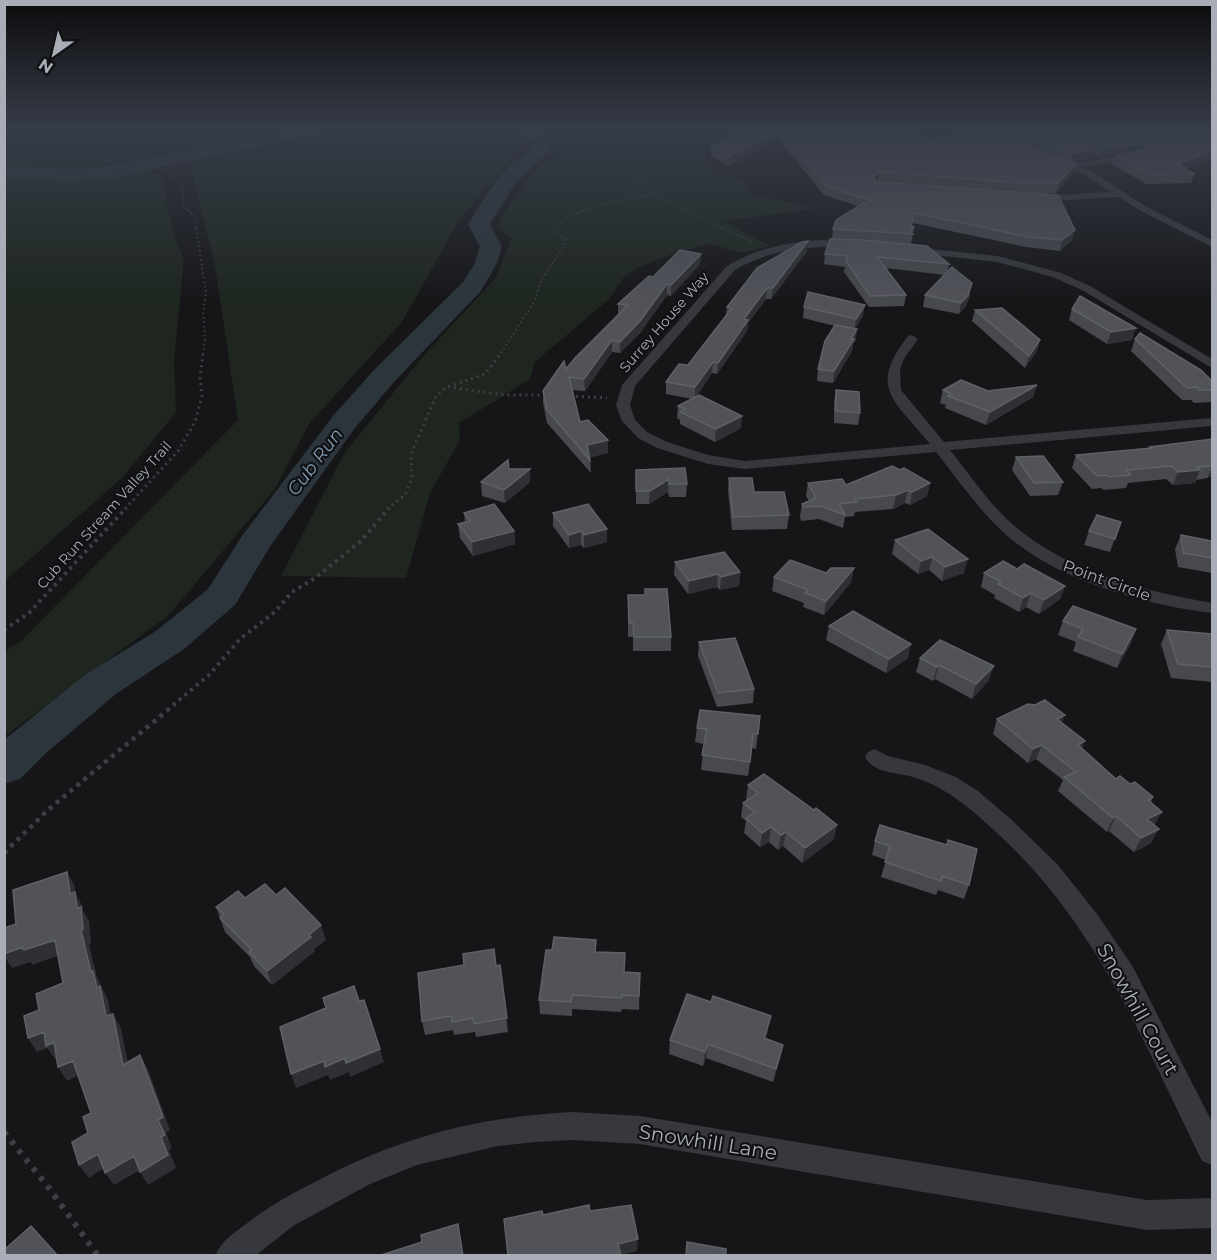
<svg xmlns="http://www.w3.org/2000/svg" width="1217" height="1260" viewBox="0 0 1217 1260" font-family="Montserrat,sans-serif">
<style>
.green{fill:#1e261f}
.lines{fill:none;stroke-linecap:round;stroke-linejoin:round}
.river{fill:#2c353c;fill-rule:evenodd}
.path-far5{stroke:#3d3f44;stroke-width:1.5;stroke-dasharray:1.5 2;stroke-linecap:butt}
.path-far4{stroke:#3d3f44;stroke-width:2;stroke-dasharray:1.5 3;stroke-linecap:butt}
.path-far3{stroke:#3d3f44;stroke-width:3;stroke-dasharray:2 4;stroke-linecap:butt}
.path-far2{stroke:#3d3f44;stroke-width:4;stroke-dasharray:3 4.5;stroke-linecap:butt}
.path-far1{stroke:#3d3f44;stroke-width:4.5;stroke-dasharray:4 5;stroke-linecap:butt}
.path{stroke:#3d3f44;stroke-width:6;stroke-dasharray:4.5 7;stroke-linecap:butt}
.street{fill:#37383d;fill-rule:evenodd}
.wall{fill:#47494d}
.shaded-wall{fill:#2f3033}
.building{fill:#525359;stroke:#5f6168;stroke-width:1.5}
.labels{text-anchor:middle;stroke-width:4.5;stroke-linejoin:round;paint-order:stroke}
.far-street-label{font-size:14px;fill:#a8adb8;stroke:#111113}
.street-label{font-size:16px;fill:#a8adb8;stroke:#111113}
.water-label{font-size:18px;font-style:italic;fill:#7f9bb3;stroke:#111113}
.near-street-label{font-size:20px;fill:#a8adb8;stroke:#111113}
</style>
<rect width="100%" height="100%" fill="#161618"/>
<path class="green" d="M4 130H297L185 151 155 153 156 157C103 166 58 172 5 164Z
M332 130H502L526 139 513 158 459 220 402 322 309 424 275 489 169 615 5 736V651L21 641 238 420 215 266 189 159Z
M520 130H712L701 137 750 140 698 153 705 158 708 171 741 179 751 194 818 208 724 221 770 246 743 253 709 244 678 252 641 266 624 277 608 300 535 362 530 379 459 423 460 440 430 493 406 578 281 576 345 452 424 355 496 278 511 239 496 227C513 200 531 169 560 154L552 152 558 145Z
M145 169 161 177 174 235 184 260 174 359 176 412 122 478 5 581V176C53 182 97 178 145 169Z"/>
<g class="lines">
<path class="river" d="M291 130H324L322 134 316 135 106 178 72 181 4 177V165L72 169 106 166Z
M514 130H539L550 133 552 142 546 154 516 182 490 224 502 247 496 265 481 291 394 382 355 428 271 545 235 605 184 649 116 694 45 754 20 779 4 784V740L86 674 156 631 208 589 242 536 333 416 374 370 463 282 474 265 480 247 468 224C480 204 493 183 509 166 518 157 532 153 535 140L516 134Z"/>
<path class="path-far5" d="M172 130 180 143 173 174 182 189 184 206 198 220 195 229
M625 130 620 161 669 202 724 229
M173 174 160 168 165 153 172 145 249 130
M4 180H101L154 169 164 170
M553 229C574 206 626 199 656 194"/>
<path class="path-far4" d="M196 228 206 292 203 313 205 339 203 353
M721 228 754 242
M501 353 534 302 542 279 565 244V239L555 233 553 228"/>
<path class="path-far3" d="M448 387 504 395H547
M570 396 607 398
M125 509 178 451 195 422 202 396 200 378 203 352
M387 509 405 495 412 479 411 454 436 396 447 387 485 374 502 352"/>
<path class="path-far2" d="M4 630 29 613 126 508
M173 705 209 675 240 639 276 611 292 592 315 578 361 541 389 508"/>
<path class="path-far1" d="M4 853 49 809 175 704"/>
<path class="path" d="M4 1132 49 1188 98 1256"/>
<path class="street" d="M773 130H781L776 141H773L769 139Z
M958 130H969L993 140 986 142Z
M1137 153 1140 154V158L1081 167 1093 172 1145 206 1212 240V247L1139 210 1119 197 1036 202 1031 199 1036 196 1111 192 1087 176 1050 161V157L1072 164Z
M822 240 853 241 858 244 853 247C811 246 772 248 735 270L635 386 630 405 635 420 647 432 667 442 708 455 745 461 930 444C895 400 867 389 908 336L912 335 918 339 905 357 900 369 901 390 944 442 1212 418V426L950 450C973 479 994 511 1023 533 1078 575 1147 591 1212 603V613C1147 605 1063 582 1011 539 982 515 960 482 936 452L745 469 708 464 657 448 638 438 622 421 616 405 622 385 727 266C757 248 788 242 822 240Z
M911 247 998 256 1061 273 1090 286 1212 359V368L1082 290 1053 277 997 262 907 252 906 250Z
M875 749 888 756 925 765 956 777 978 791 1013 821 1058 865 1097 914 1133 967 1212 1122V1165L1202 1161C1143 1041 1097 924 996 832 971 809 946 787 913 777 897 772 874 774 865 757L868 752Z
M572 1112 640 1116 1147 1200 1212 1198V1228L1147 1230 640 1144 572 1140 535 1142 498 1146 417 1165 370 1184 293 1226 255 1256H215C221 1240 237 1231 250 1221 271 1205 293 1193 317 1181 400 1137 478 1117 572 1112Z"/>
</g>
<path class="wall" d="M712 130H771L770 132 772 134 771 143 729 166 711 156V147L736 135Z
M780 130H923L914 138 930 139 1073 173 1056 193H1041L1072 240 1060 251 1026 247 913 223 912 226 914 227 911 245 949 264 948 271 970 294 966 306 959 314 923 307 925 295 945 275 886 268 906 295 904 306 869 307 844 272 845 267 824 264 825 254 832 239 833 229 858 206 824 195 779 140Z
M988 130H1212V159L1186 169 1194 174 1191 183 1146 184 1112 164 1115 156 1128 153 1100 157 1092 153 1085 160 1071 162 988 134 989 130Z
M807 251 771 299H766L748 323 747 331 717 374 712 373 696 397 741 428 715 442 680 424V420L677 418 678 406 693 399 666 394V382L688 365 726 315 727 307Z
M701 254 700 264 671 296 667 295 640 333 620 353 612 352 585 391 572 390 580 422 608 453 590 457 591 473 547 423 543 403V391L566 369 618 315V304L653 277Z
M804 307 863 316 855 328 856 340 853 344 852 351 833 383 817 381 818 369 835 326 803 318Z
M1072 309 1132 340 1107 344 1069 320Z
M975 310 1037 351 1025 368 972 321Z
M1135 339 1212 381V402L1194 403 1191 400H1182L1131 351Z
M1037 385 1033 397 986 425 945 408 946 405 940 403 943 390 988 391Z
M836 390 860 413 858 425 834 423V402Z
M1212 439V476L1208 477V478L1196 480 1195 483 1173 485 1166 479 1128 483 1126 488 1104 490 1101 488 1092 489 1072 468 1076 455 1149 449 1150 447Z
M1016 457 1063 482 1058 495 1030 496 1012 470Z
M509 469 530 482 505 503 482 496 481 482Z
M636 470 687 484 686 497H669L668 492 649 504H636Z
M900 470 930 483 927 496 910 505 905 503 893 509 855 512 854 516 845 517 843 528 819 519 801 521 800 517 802 504 809 501 806 496 808 483 846 485Z
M729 478 754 492 789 515 787 529 732 530 728 491Z
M464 513 514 531 515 544 473 556 460 538 458 524 465 523Z
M553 513 607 529V542L584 548 581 545 569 548 553 526Z
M1121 522 1110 552 1084 545 1089 531Z
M928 529 964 573 942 581 929 570 918 574 892 554 895 540Z
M1181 535 1212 541V573L1178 567 1175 549Z
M675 562 740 572 739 586 720 590 717 587 688 594 674 575Z
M854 568 851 582 824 615 803 607 804 603 772 591 774 577 826 573Z
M1017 569 1065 586 1060 599 1039 614 1026 607 1019 612 994 598 995 595 981 587 984 573Z
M628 595 671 637V651H633V637H628Z
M1063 621 1131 643 1117 668 1073 651 1076 642 1058 635Z
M829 626 908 658 886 673 826 640Z
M1167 630 1212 634V682L1171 678 1161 644Z
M699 642 754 689 753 703 717 707 698 656Z
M920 658 989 680 972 699 935 679 933 681 916 672Z
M760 716 756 749 752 748 748 776 701 770 704 744 695 742 697 728Z
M997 719 1062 723 1082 749 1116 779 1130 784 1153 797 1151 802 1155 825 1151 843 1134 852 1109 831 1107 832 1058 791 1063 780 1036 759 1028 763 993 734Z
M748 785 834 839 802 863 783 846 778 850 769 842 760 847 744 833 746 821 741 817 743 803 747 800 746 799Z
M948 840 969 885 964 899 938 890 936 895 881 877 886 860 872 855 875 841 947 844Z
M245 898 326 940 315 948V951L272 985 254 966 250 957 225 932 216 907Z
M596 940V952L624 972 640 973 639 1010 622 1009 621 1012 572 1009V1016L540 1014 539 1000 552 950Z
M500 965 508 1032 476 1037 475 1032 454 1035 453 1030 425 1035 422 1021 496 966Z
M768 1030 766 1038 780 1058 773 1082 706 1058 703 1066 669 1054 670 1040Z"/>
<path class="shaded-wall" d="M768 130H771L768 136 772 134 771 143 729 166V157Z
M916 130H923L903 149 905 140Z
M1146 143 1143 151 1100 157 1102 149Z
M1094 144 1092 153 1085 160 1071 162 1074 153Z
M1212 151V159L1175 173 1178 164Z
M1076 164 1073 173 1056 193 1058 183Z
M880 172 878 182 872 186 873 177Z
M1075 230 1072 240 1060 251 1062 240Z
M808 241 807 251 771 299 773 288Z
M701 254 700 264 671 296V285Z
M972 283 966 306 959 314 961 303Z
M667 284V295L640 333 620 353V342Z
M767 288 766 299 748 323 747 331 717 374 718 363 744 319Z
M865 305 863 316 854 331 856 319Z
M1136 328 1132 340 1107 344 1111 332Z
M857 329 856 340 853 344 852 351 833 383 834 371Z
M612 340V352L585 391 584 379Z
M1040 340 1037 351 1025 368 1029 356Z
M713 362 712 373 695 399V387Z
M1037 385 1033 397 986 425 990 412Z
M742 416 741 428 715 442 716 429Z
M608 440V453L589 458 587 445Z
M1212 467V476L1208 477Z
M530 469V482L505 503 504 490Z
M1200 470 1195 483 1173 485 1178 472Z
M669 479 668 492 649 504 650 491Z
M930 483 927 496 910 505 912 492Z
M908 490 905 503 893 509 896 495Z
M607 529V542L584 548V535Z
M514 531 515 544 473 556 472 542Z
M581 531V545L569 548V535Z
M932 557 929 570 918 574 921 561Z
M968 559 964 573 942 581 945 567Z
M854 568 851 582 824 615 826 601Z
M740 572 739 586 720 590 721 577Z
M718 574 717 587 688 594 689 581Z
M1065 586 1060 599 1039 614 1044 600Z
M1031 593 1026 607 1019 612 1023 598Z
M1136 629 1131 643 1117 668 1122 654Z
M911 644 908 658 886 673 889 659Z
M939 665 935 679 933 681 937 667Z
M994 666 989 680 972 699 976 684Z
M1065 715 1059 730 1057 719Z
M1085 741 1079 756 1078 745Z
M1042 745 1036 759 1028 763 1033 749Z
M1162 812 1154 826 1147 819Z
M1116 816 1109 831 1107 832 1113 818Z
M837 825 834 839 802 863 805 848Z
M771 827 769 842 760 847 762 833Z
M1159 829 1151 843 1134 852 1141 838Z
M786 832 783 846 778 850 781 835Z
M67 872 75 886V893L83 907V911L89 921 91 944 89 945 97 977 108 1000 114 1030 106 1016 91 972 70 894Z
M321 925 326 940 315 948V951L272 985 267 971Z
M55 940 63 954 32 965 31 962 12 968 4 956V954L23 947Z
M113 1014 121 1028 131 1078 123 1065Z
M771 1016 768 1030 762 1052 764 1038Z
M44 1032 54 1042 63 1056 55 1059 47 1048 37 1052 28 1038Z
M708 1044 706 1058 703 1066 705 1052Z
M783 1045 780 1058 773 1082 776 1069Z
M380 1049 384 1062 350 1077 349 1072 330 1080 328 1075 296 1088 291 1074 324 1061 345 1058Z
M140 1055 148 1069 170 1130 166 1133 172 1148 169 1150 176 1168 148 1185 140 1172 161 1137Z
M73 1061 82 1074 67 1081 58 1067Z
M98 1154 107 1166 89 1178 79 1165Z
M134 1156 142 1169 114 1185 105 1173Z
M638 1239 637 1251 618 1256V1244Z"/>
<path class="building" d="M746 130H768V131L772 134 729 157 711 147Z
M780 130H916L905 140 925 137 930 139 978 131 1076 164 1058 183 1034 184 880 172 873 177 876 182 1058 195 1075 230 1062 240 1028 237 915 213 911 225 914 227 911 232 913 234 833 229 836 220 864 203 874 202 826 186 780 132Z
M1002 130H1212V151L1178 164 1194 174 1149 175 1115 156 1145 150 1146 143 1102 149 1094 144 1088 151 1074 153Z
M830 239 862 240 927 246 949 264 877 257 906 295 870 296 846 261 848 256 825 254Z
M808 241 773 288H767L744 319 748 320 718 363 713 362 695 387 666 382 679 364 688 365 732 308 727 307 757 268 802 242Z
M680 250 701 254 671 285 667 284 640 321 620 342 612 340 584 379 569 377 580 422 588 420 608 440 587 445 590 460 547 410 543 391 564 361 566 369 575 358 628 305 618 304 649 276 653 277Z
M952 267 972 283 968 295 961 303 925 295Z
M808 292 865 305 856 319 804 307Z
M1080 296 1136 328 1111 332 1072 309Z
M1002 308 1040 340 1029 356 975 310Z
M835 325 857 329 851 339H854L834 371 818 369 825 341Z
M1140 333 1201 370 1212 381V390H1199L1196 387 1187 388 1135 339Z
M961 380 988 391 1037 385 990 412 948 396 951 394 943 390Z
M836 390 859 392 860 413 836 411Z
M699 395 742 416 716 429 680 412 685 409 678 406Z
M1212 439V466L1197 467 1200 470 1178 472 1172 466 1126 470 1131 475 1109 477 1106 475 1097 476 1076 455 1152 448 1150 447Z
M1043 456 1063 482 1034 483 1016 457Z
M508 460 509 469H530L504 490 481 482Z
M892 466 900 470 904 468 930 483 912 492 908 490 896 495 855 499 857 502 839 504 845 515 821 506 803 507 802 504 816 498 808 483 842 479 846 485Z
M685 468 687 484H669V479L650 491H636V470Z
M729 478H752L754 492H784L789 515 733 517Z
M494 504 514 531 472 542 458 524 470 521 464 513Z
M588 504 607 529 584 535 581 531 569 535 553 513Z
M1097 515 1121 522 1115 539 1089 531Z
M928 529 968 559 945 567 932 557 921 561 895 540Z
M1181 535 1212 541V558L1183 553Z
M724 552 740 572 721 577 718 574 689 581 675 562Z
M790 560 826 573 831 568H854L826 601 805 593 808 590 774 577Z
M1003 561 1017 569 1024 564 1065 586 1044 600 1031 593 1023 598 998 584 1001 582 984 573Z
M645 589H667L671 637H634L633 623H629L628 595H645Z
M1073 606 1136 629 1122 654 1078 637 1083 629 1063 621Z
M853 611 911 644 889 659 829 626Z
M1167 630 1212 634V667L1178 664Z
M735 638 754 689 718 693 699 642Z
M940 640 994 666 976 684 939 665 937 667 920 658Z
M1045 700 1065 715 1057 719 1085 741 1078 745 1116 779 1120 776 1130 784 1135 782 1153 797 1148 800 1162 812 1147 819 1159 829 1141 838 1116 816 1113 818 1064 777 1076 772 1042 745 1033 749 997 719 1028 704 1035 705Z
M700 710 760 716 758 734H753L750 762 702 755 707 729 697 728Z
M764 774 814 810 816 808 837 825 805 848 786 832 781 835 771 827 762 833 746 818 755 812 743 803 758 793 748 785Z
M880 825 947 845 948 840 977 849 969 885 942 876 941 881 885 862 890 846 875 841Z
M67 872 70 894 75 892 77 908 81 907 83 929 81 930 91 972 93 971 97 988 100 986 106 1016 113 1014 123 1065 140 1055 163 1117 158 1120 165 1135 161 1137 168 1155 140 1172 134 1156 105 1173 98 1154 79 1165 72 1142 88 1133 83 1117 91 1113 73 1061 58 1067 54 1042 46 1046 44 1032 28 1038 24 1016 39 1010 36 994 63 983 55 940 24 950 23 947 4 954V928L16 924 13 890Z
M265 884 276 895 285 888 321 925 309 935 311 937 267 971 249 952 252 950 220 918 224 914 216 907 238 891 245 898Z
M554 937 596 940 595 952 625 953 624 972 640 973 639 996 622 995V998L572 995 571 1002 539 1000 546 950H552Z
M494 949 496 966 500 965 507 1018 474 1024 473 1018 452 1022 451 1016 422 1021 418 973 464 965 463 954Z
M354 986 359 1001 364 1000 380 1049 346 1063 345 1058 325 1067 324 1061 291 1074 280 1027 326 1008 323 998Z
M687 994 711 1002 713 996 771 1016 764 1038 783 1045 776 1069 708 1044 705 1052 670 1040Z
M589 1205 590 1211 631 1205 638 1239 618 1244 621 1256H508L504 1219 542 1211 543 1215Z
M458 1224 463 1256H378L422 1242 421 1235Z
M31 1226 58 1256H4V1250Z
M687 1242 726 1249V1256H686Z"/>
<linearGradient id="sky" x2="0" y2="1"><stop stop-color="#0c0c0d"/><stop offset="0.42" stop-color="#363c48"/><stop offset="1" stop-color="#363c48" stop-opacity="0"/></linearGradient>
<rect width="1217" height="306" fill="url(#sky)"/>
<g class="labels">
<g class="far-street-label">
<text transform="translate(664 322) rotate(-49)" y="5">Surrey House Way</text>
<text transform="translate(104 515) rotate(-48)" y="5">Cub Run Stream Valley Trail</text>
</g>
<g class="street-label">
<text transform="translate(1107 580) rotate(20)" y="6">Point Circle</text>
</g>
<g class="water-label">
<text transform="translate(315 462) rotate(-53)" y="6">Cub Run</text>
</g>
<g class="near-street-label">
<text transform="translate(1138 1009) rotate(61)" y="7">Snowhill Court</text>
<text transform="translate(708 1142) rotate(9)" y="7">Snowhill Lane</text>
</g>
</g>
<rect width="1217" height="1260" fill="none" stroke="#a8adb8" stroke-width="12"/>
<g transform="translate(54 54) rotate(214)" stroke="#111113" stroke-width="4.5" paint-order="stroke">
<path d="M0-4.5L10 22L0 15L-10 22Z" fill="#a8adb8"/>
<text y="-9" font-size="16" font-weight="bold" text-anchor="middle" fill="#a8adb8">N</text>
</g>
</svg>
